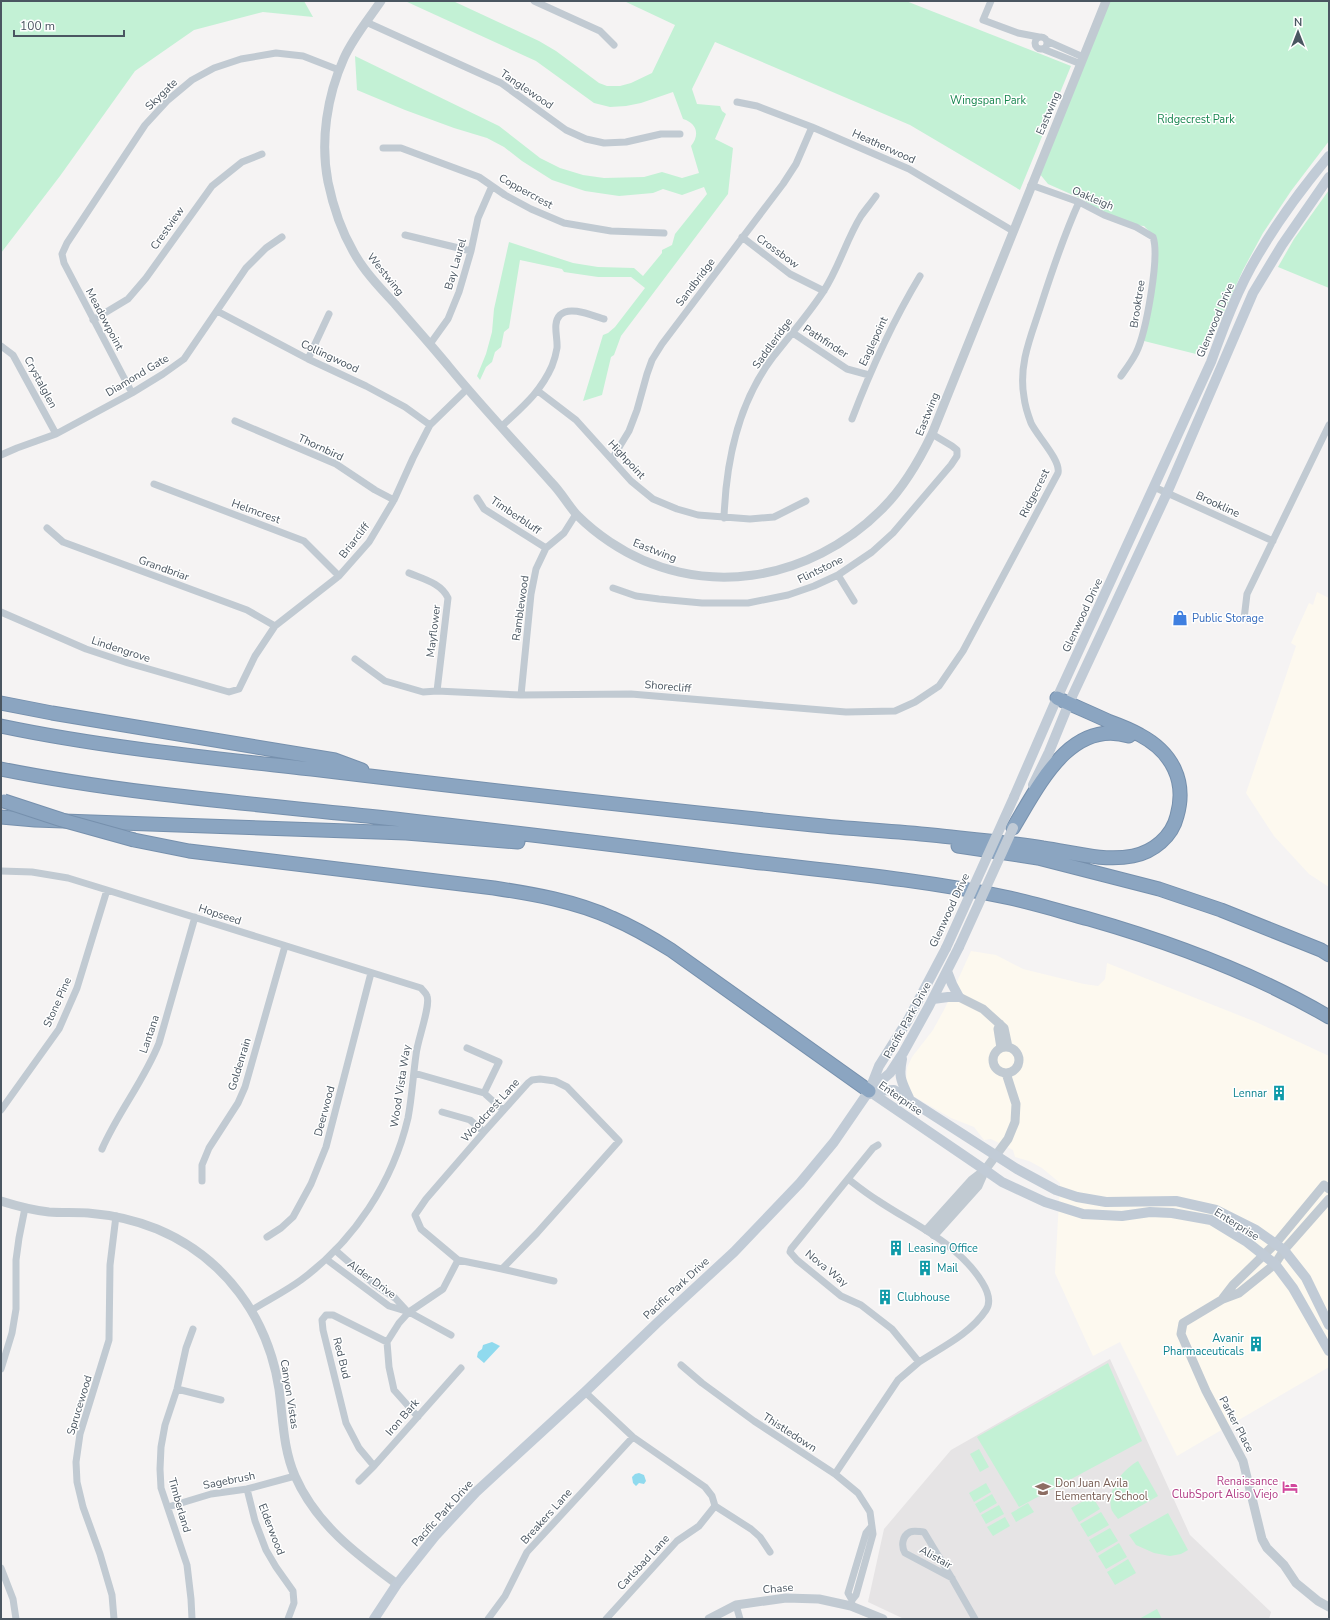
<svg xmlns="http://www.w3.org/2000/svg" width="1330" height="1620" viewBox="0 0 1330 1620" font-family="'Nunito Sans',sans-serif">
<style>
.commercial{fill:#fdf9ef}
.education{fill:#e6e4e5}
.green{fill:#c3f1d5}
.water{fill:#90daee}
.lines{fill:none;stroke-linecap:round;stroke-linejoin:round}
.motorway-casing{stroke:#7690ad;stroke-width:15}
.minor{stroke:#c1cad2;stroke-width:7}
.tertiary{stroke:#c1cad2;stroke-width:9}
.secondary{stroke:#c1cbd6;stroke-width:10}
.motorway{stroke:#8ba5c1;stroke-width:13}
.motorway-bridge-casing{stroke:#7690ad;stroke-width:15;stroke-linecap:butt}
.secondary-bridge{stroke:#c1cbd6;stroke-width:10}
.motorway-bridge{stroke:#8ba5c1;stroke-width:13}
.labels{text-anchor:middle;stroke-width:3;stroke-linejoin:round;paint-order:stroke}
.street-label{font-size:11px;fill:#4a5661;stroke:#fff}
.park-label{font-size:11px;fill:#17864f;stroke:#fff}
.shop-label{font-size:11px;fill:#366cbe;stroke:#fff;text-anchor:start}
.culture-label{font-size:11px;fill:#0d838f;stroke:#fff;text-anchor:start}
.hotel-label{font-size:11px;fill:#b23c85;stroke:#fff;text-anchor:end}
.education-label{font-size:11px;fill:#785e54;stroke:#fff;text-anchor:start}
</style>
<rect width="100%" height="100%" fill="#f5f3f3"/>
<path class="commercial" d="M1317 592 1329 598V887L1309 874 1274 836 1246 793 1296 646 1291 643 1309 603 1313 605Z
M971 951 996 955 1023 969 1084 984 1098 986 1105 979 1107 963 1256 1022 1329 1056V1367L1177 1456 1120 1342 1093 1356 1055 1273 1060 1183 1042 1168 1029 1161 1015 1157 1013 1150 991 1139 984 1140 974 1127 951 1118 913 1096 906 1084 907 1068 912 1057 933 1030 945 1008Z"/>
<path class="education" d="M1110 1359 1190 1535 1271 1612 1269 1619H904L868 1602 884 1529 951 1450Z"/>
<path class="green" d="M1 1H304L313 17 263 12 194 30 135 71 60 176 1 253Z
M405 1H453L539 41 556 51 599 83 607 86H620L631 83 652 73 675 25 624 1H906L1071 66 1020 190 910 125 715 42 692 89 697 104 720 106 722 111 726 114 715 139 733 148 728 194 621 336 614 355 611 357 602 395 583 401 603 335 608 333 615 327 645 288 631 277H598L564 272 562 269 520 260 509 328 504 332 501 347 495 352 492 362 486 367 480 380 477 376 486 354 492 332 494 309 509 242 573 263 598 267 634 268 643 276 662 253V250L672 245 675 234 707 194 704 187 682 195 663 189 653 193 619 196 585 191 552 180 522 161 504 147 487 138 454 128 405 110 357 90 355 56 499 126 540 158 560 168 583 175 604 178 644 177 662 172 682 178 699 173 691 146C700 135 697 123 683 119L673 92 641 103 626 106 610 107 594 103 536 61Z
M1107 1H1329V141L1291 191 1263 233 1243 270 1204 356 1140 340 1148 306 1154 239 1150 232 1144 226 1133 225 1097 209 1082 199 1048 184 1039 173Z
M1329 190V288L1278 267 1294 239Z
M1108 1363 1142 1441 1019 1507 977 1437Z
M979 1449 989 1467 980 1472 970 1454Z
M1138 1461 1158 1496 1118 1519C1116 1516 1112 1512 1111 1508 1107 1488 1123 1470 1138 1461Z
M986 1483 991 1492 974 1502 969 1493Z
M992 1494 997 1503 980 1513 975 1504Z
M1092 1496 1100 1509 1079 1522 1071 1508Z
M1028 1503 1034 1512 1016 1522 1011 1513Z
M999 1505 1004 1514 986 1524 981 1515Z
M1101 1512 1109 1525 1088 1537 1080 1524Z
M1168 1513 1188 1550 1181 1554 1170 1556 1154 1553 1136 1545 1129 1535Z
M1005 1517 1010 1526 993 1536 987 1527Z
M1110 1528 1118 1541 1097 1553 1089 1540Z
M1119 1543 1127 1557 1106 1569 1098 1556Z
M1128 1559 1136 1573 1115 1585 1107 1572Z
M1157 1609 1162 1619H1139Z"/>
<path class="water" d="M492 1342 500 1346 484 1363 477 1357 478 1352 482 1349 483 1345Z
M639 1473 644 1475 646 1481 644 1484 639 1483 636 1486 633 1483 632 1477 635 1474Z"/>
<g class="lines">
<defs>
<path id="motorway" d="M1 703 52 713 335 760 362 770
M1 726C106 748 213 758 320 770 484 790 649 808 813 825 853 829 892 831 932 835 969 839 1006 842 1043 848 1072 852 1103 862 1133 856 1153 852 1172 837 1177 816 1187 781 1172 752 1140 735 1130 729 1119 725 1108 721 1091 713 1074 706 1057 698
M1 769C121 793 244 803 367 816 496 830 624 846 753 862 839 872 926 880 1010 898 1037 904 1063 912 1089 919 1173 943 1254 973 1329 1017
M1 817 35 820 406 833 518 842
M1013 828C1038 787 1070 718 1129 736
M134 840 189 851 494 888C533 894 575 901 612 918 633 927 652 938 671 950L869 1091
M958 846 1038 858 1159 889 1221 910 1321 950 1329 955"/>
</defs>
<use href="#motorway" class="motorway-casing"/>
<path class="minor" d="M534 1 600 31 614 45
M991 1 983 20 1018 33 1039 37
M366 22 501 83 566 130 586 139 604 143 626 142 661 134H680
M1035 43a6 6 0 1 1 12 0a6 6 0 1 1-12 0Z
M1047 41 1083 57
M1043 49 1081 64
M737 102 757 106 812 127 909 169 1013 231
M383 148H401L479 177 505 195 531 209 564 223 611 231 664 233
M1031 185 1079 202 1104 215 1136 227 1153 237C1160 256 1146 333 1136 353 1132 361 1126 369 1121 376
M405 235 471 251
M742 237 790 274 824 291
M217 311 308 359 366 386 405 407 430 425
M93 320 128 299 146 278 212 186 242 162 262 154
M793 333 847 369 869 375
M430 344 448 319 459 292 471 251 478 218 492 186
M1 346 13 355 56 434
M308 359 329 314
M538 391 576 420 631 481 653 499 677 509 698 515 750 519 774 517 806 501
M132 393 64 263 62 254 67 243 145 125 168 100 192 80 214 68 241 59 276 53 303 56 339 70
M852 419C871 369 893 321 920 276
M235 421 336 464 375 490 394 500
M501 427C522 407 540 393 552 366 554 361 556 354 557 348 558 338 552 323 560 315 570 305 593 316 604 319
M1 455 17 448 56 434 132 393 163 374 184 359 246 268 266 248 282 237
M612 459 629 431 637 410 647 374 652 360 662 344 783 184 796 164 812 127
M154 484 304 541 339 576
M1154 487 1273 541
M477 498 484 509 546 548
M724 518C726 461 738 403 773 357 790 335 808 315 823 292 839 268 846 240 861 216 866 209 871 203 876 196
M47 528 63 542 247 610 275 626
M409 573C423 579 441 583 448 598L437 691
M838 575 854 601
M613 588 636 596 659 599 702 603H748L788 595 814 586 838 575 872 552 893 533 951 465 957 456V450L952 446 932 434
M1 612 86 649 128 663 229 692 239 689 255 656 275 626 339 576 369 542 394 500 413 458 430 425 467 389
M1244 619 1247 594 1329 425
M355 659 385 681 423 692 437 691 521 695 631 694 846 712 895 711 915 702 939 686 963 651 1058 473C1061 460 1037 436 1031 423 1028 415 1025 406 1024 397 1018 363 1032 334 1042 302 1053 268 1064 235 1079 202
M521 695 531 594 536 569 546 548 564 533 576 514
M1 871 32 872 68 878 107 890 421 988C423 991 426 993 427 996 431 1006 417 1041 416 1055 413 1076 412 1097 408 1118 393 1182 354 1241 301 1280 286 1291 268 1300 252 1310
M467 1048 499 1062 484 1093
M414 1073 484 1093 503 1110
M1 1110 59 1029 77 988 107 890
M442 1112 470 1120 484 1132
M102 1149C118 1112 144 1081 159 1043L195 917
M848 1179C857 1186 867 1194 877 1200 914 1225 958 1243 982 1282 987 1290 992 1301 986 1310 970 1334 942 1347 919 1362L892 1329 861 1305 841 1296 797 1260 790 1252 791 1249 873 1148 878 1145
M202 1181V1165L209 1148 238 1103 245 1087 285 946
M267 1237 281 1228 293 1217 311 1184 326 1147 371 973
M335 1250 374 1284 395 1298 407 1311
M326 1259 389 1306 409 1312 451 1335
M502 1269 554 1281
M681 1365 702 1383 754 1421 835 1474 858 1493 870 1512 873 1534 856 1595 852 1600 851 1606
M1 1369 12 1333 16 1309V1260L19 1238 25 1208
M177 1389 221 1400
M585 1392 633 1437 705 1487 712 1496 715 1506 751 1529 760 1537 770 1552
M418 1417 394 1390 389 1367 387 1342 399 1323 409 1312 443 1289 458 1260 421 1229 415 1215 426 1199 484 1132 528 1083 532 1080 540 1079 555 1081 567 1087 619 1141 537 1233 502 1269 458 1260
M374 1466 359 1448 346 1423 323 1330 322 1320 326 1315H333L387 1342
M835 1474 898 1380 919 1362
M359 1481 374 1466 461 1368
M247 1489 255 1521 266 1550 276 1567 293 1591 294 1603 288 1619
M168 1507 211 1494 247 1489 295 1476
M1 1568 13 1599 16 1619
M952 1578 905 1553C901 1546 902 1536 910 1532 914 1530 920 1532 924 1532 942 1561 959 1590 975 1619
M852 1600 848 1593 866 1533 871 1527
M736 1605 740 1619
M114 1619 112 1595 100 1554 83 1507 77 1482 76 1462 80 1434 109 1340 110 1265 116 1216
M192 1619 191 1599 187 1565 161 1488 160 1469 161 1447 165 1425 177 1389 186 1348 193 1329
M488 1619 505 1596 527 1552 633 1437
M606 1619 677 1541 699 1526 715 1506"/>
<path class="tertiary" d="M381 1C368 20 353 38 344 58 327 96 320 141 328 182 333 206 341 230 353 251 363 270 380 288 395 304 413 325 432 346 450 368 482 407 517 444 551 482 561 492 568 505 577 515 587 525 598 534 610 542 698 601 809 583 883 508 904 487 919 461 932 434L1106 1
M959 997 983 1009 1004 1028 1008 1047
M1000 1024 998 1029 1001 1048
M993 1060a13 13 0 1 1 26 0a13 13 0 1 1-26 0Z
M1329 1199 1284 1250 1275 1264 1239 1293 1223 1299 1183 1323 1181 1334 1206 1391 1243 1461 1262 1539 1267 1548 1284 1565 1296 1583 1318 1601 1329 1607
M1 1201C17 1206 32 1210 49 1212 62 1213 75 1212 88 1213 112 1215 135 1220 157 1229 224 1257 268 1317 279 1389 283 1418 283 1449 295 1476 316 1524 356 1554 397 1584
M927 1230 972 1180 985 1170 1008 1139 1015 1122 1016 1104 1006 1073
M934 1235 978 1186 985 1170
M1223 1298 1233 1285 1276 1243 1324 1185 1329 1189
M709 1619 736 1605 786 1598 819 1599 851 1606 883 1619"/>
<path class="secondary" d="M1033 785 1049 752 1069 703 1167 493 1253 293 1282 245 1329 177
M1014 797 1057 698 1211 362C1224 326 1238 288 1258 255 1278 221 1303 187 1329 156
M947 971 952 984 959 997
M933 999 948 997H959
M902 1059C898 1078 902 1082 909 1098
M870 1089 879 1066 908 1020 946 948
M869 1091 985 1170 1002 1182 1045 1202 1083 1214 1122 1216 1150 1212 1172 1213 1211 1220 1247 1242 1275 1264 1293 1288 1329 1351
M869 1091 894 1090 1017 1169 1056 1190 1077 1197 1106 1202 1176 1201 1216 1210 1256 1230 1284 1250 1306 1278 1329 1325
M374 1619 397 1584 436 1535 476 1492 585 1392 658 1322 734 1252 800 1183 834 1142 869 1091 890 1073 903 1053 929 1006 959 947"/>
<use href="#motorway" class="motorway"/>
<defs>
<path id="motorway-bridge" d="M4 801 62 820 134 840"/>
</defs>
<use href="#motorway-bridge" class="motorway-bridge-casing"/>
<path class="secondary-bridge" d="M959 947 1013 828
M946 948 1014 797"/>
<use href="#motorway-bridge" class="motorway-bridge"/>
</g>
<defs>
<symbol id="shop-bare" viewBox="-9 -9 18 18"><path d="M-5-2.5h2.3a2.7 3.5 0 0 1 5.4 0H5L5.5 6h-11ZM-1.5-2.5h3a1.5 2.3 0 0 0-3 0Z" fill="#3f7fe0" stroke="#fff" stroke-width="2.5" paint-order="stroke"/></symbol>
<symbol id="building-bare" viewBox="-9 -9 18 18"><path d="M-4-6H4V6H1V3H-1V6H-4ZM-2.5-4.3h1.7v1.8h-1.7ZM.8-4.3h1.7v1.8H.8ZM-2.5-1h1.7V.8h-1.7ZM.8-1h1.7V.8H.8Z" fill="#0f9aa8" stroke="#fff" stroke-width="2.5" paint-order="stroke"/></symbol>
<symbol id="hotel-bare" viewBox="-9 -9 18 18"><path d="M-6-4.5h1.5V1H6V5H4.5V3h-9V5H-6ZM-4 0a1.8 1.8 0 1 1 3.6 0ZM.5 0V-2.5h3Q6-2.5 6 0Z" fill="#d1479c" stroke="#fff" stroke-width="2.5" paint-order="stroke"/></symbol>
<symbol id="school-bare" viewBox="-9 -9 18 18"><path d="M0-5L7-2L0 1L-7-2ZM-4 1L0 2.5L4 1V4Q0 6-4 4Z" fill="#8d6e63" stroke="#fff" stroke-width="2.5" paint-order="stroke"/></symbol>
</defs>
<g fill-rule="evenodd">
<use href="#shop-bare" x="1169" y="607" width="22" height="22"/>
<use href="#building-bare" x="1268" y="1082" width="22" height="22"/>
<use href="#building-bare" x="885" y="1237" width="22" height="22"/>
<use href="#building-bare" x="914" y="1257" width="22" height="22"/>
<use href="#building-bare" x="874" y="1286" width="22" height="22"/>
<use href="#building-bare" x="1245" y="1333" width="22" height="22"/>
<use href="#hotel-bare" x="1279" y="1476" width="22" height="22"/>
<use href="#school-bare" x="1032" y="1478" width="22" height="22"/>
</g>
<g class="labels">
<g class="street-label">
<text transform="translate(527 89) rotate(34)" y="4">Tanglewood</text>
<text transform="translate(161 94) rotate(-44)" y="4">Skygate</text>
<text transform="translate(1048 113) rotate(-67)" y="4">Eastwing</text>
<text transform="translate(884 146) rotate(24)" y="4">Heatherwood</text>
<text transform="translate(526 191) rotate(29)" y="4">Coppercrest</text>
<text transform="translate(1093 198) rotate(23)" y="4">Oakleigh</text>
<text transform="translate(167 228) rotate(-55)" y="4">Crestview</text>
<text transform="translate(778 251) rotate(36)" y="4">Crossbow</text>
<text transform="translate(455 264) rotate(-74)" y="4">Bay Laurel</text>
<text transform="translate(386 274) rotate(51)" y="4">Westwing</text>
<text transform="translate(695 282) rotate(-53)" y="4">Sandbridge</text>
<text transform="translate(1137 304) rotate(-81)" y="4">Brooktree</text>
<text transform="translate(105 319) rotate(62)" y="4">Meadowpoint</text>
<text transform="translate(1215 320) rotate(-67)" y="4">Glenwood Drive</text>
<text transform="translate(826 341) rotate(33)" y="4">Pathfinder</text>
<text transform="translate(873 341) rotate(-65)" y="4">Eaglepoint</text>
<text transform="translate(772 343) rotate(-54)" y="4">Saddleridge</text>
<text transform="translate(330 356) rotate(25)" y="4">Collingwood</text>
<text transform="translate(137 375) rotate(-31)" y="4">Diamond Gate</text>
<text transform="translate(41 382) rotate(62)" y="4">Crystalglen</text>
<text transform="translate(927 414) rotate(-68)" y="4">Eastwing</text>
<text transform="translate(321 447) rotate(25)" y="4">Thornbird</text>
<text transform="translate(627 459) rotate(47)" y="4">Highpoint</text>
<text transform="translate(1034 493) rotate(-63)" y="4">Ridgecrest</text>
<text transform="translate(1218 504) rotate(25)" y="4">Brookline</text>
<text transform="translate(256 511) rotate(20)" y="4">Helmcrest</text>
<text transform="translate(516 515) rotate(34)" y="4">Timberbluff</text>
<text transform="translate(354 540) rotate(-52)" y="4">Briarcliff</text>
<text transform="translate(655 550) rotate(21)" y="4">Eastwing</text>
<text transform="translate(164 568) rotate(20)" y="4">Grandbriar</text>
<text transform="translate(820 569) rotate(-26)" y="4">Flintstone</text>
<text transform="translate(520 608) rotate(-82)" y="4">Ramblewood</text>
<text transform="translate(1082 615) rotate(-65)" y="4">Glenwood Drive</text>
<text transform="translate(433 631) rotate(-83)" y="4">Mayflower</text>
<text transform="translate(121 649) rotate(18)" y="4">Lindengrove</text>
<text transform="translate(668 686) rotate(5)" y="4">Shorecliff</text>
<text transform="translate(949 910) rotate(-65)" y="4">Glenwood Drive</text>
<text transform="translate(220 914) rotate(18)" y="4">Hopseed</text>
<text transform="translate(57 1002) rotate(-66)" y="4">Stone Pine</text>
<text transform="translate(907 1020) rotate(-61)" y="4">Pacific Park Drive</text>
<text transform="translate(149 1034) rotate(-71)" y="4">Lantana</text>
<text transform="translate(239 1064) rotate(-73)" y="4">Goldenrain</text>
<text transform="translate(400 1086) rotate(-81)" y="4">Wood Vista Way</text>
<text transform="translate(901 1098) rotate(35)" y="4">Enterprise</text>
<text transform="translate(490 1110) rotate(-48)" y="4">Woodcrest Lane</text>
<text transform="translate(324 1111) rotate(-75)" y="4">Deerwood</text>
<text transform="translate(1237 1224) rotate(32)" y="4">Enterprise</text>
<text transform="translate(827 1268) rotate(39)" y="4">Nova Way</text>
<text transform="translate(372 1279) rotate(36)" y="4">Alder Drive</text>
<text transform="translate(676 1288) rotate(-43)" y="4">Pacific Park Drive</text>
<text transform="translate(342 1358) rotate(76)" y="4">Red Bud</text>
<text transform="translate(290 1394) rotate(81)" y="4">Canyon Vistas</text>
<text transform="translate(79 1405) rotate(-73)" y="4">Sprucewood</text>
<text transform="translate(402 1417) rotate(-49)" y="4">Iron Bark</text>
<text transform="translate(1237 1424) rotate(62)" y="4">Parker Place</text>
<text transform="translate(790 1432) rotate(33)" y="4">Thistledown</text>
<text transform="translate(229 1480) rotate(-11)" y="4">Sagebrush</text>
<text transform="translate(180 1505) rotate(74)" y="4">Timberland</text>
<text transform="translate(442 1513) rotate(-48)" y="4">Pacific Park Drive</text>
<text transform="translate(546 1516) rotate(-48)" y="4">Breakers Lane</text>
<text transform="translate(272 1529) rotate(69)" y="4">Elderwood</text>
<text transform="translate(936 1557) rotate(29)" y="4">Alistair</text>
<text transform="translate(643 1562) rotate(-47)" y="4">Carlsbad Lane</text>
<text transform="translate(778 1588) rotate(-5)" y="4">Chase</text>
</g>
<g class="park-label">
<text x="988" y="104">Wingspan Park</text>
<text x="1196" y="123">Ridgecrest Park</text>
</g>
<g class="shop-label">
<text x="1192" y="622">Public Storage</text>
</g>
<g class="culture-label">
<text x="1267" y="1097" text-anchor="end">Lennar</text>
<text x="908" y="1252">Leasing Office</text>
<text x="937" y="1272">Mail</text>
<text x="897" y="1301">Clubhouse</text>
<text x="1244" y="1342" text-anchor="end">Avanir<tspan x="1244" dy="13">Pharmaceuticals</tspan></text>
</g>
<g class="hotel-label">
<text x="1278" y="1485">Renaissance<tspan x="1278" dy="13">ClubSport Aliso Viejo</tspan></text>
</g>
<g class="education-label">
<text x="1055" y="1487">Don Juan Avila<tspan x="1055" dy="13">Elementary School</tspan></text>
</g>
</g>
<rect width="1330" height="1620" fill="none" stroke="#4a5661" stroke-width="4"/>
<g transform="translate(1298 32)" stroke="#ffffff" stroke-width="3" paint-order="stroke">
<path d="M0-3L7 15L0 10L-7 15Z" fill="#4a5661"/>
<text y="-6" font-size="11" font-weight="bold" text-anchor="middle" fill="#4a5661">N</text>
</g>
<path d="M14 30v6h110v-6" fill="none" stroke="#4a5661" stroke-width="2"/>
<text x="20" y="30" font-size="12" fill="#4a5661" stroke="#ffffff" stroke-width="3" paint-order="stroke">100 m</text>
</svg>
